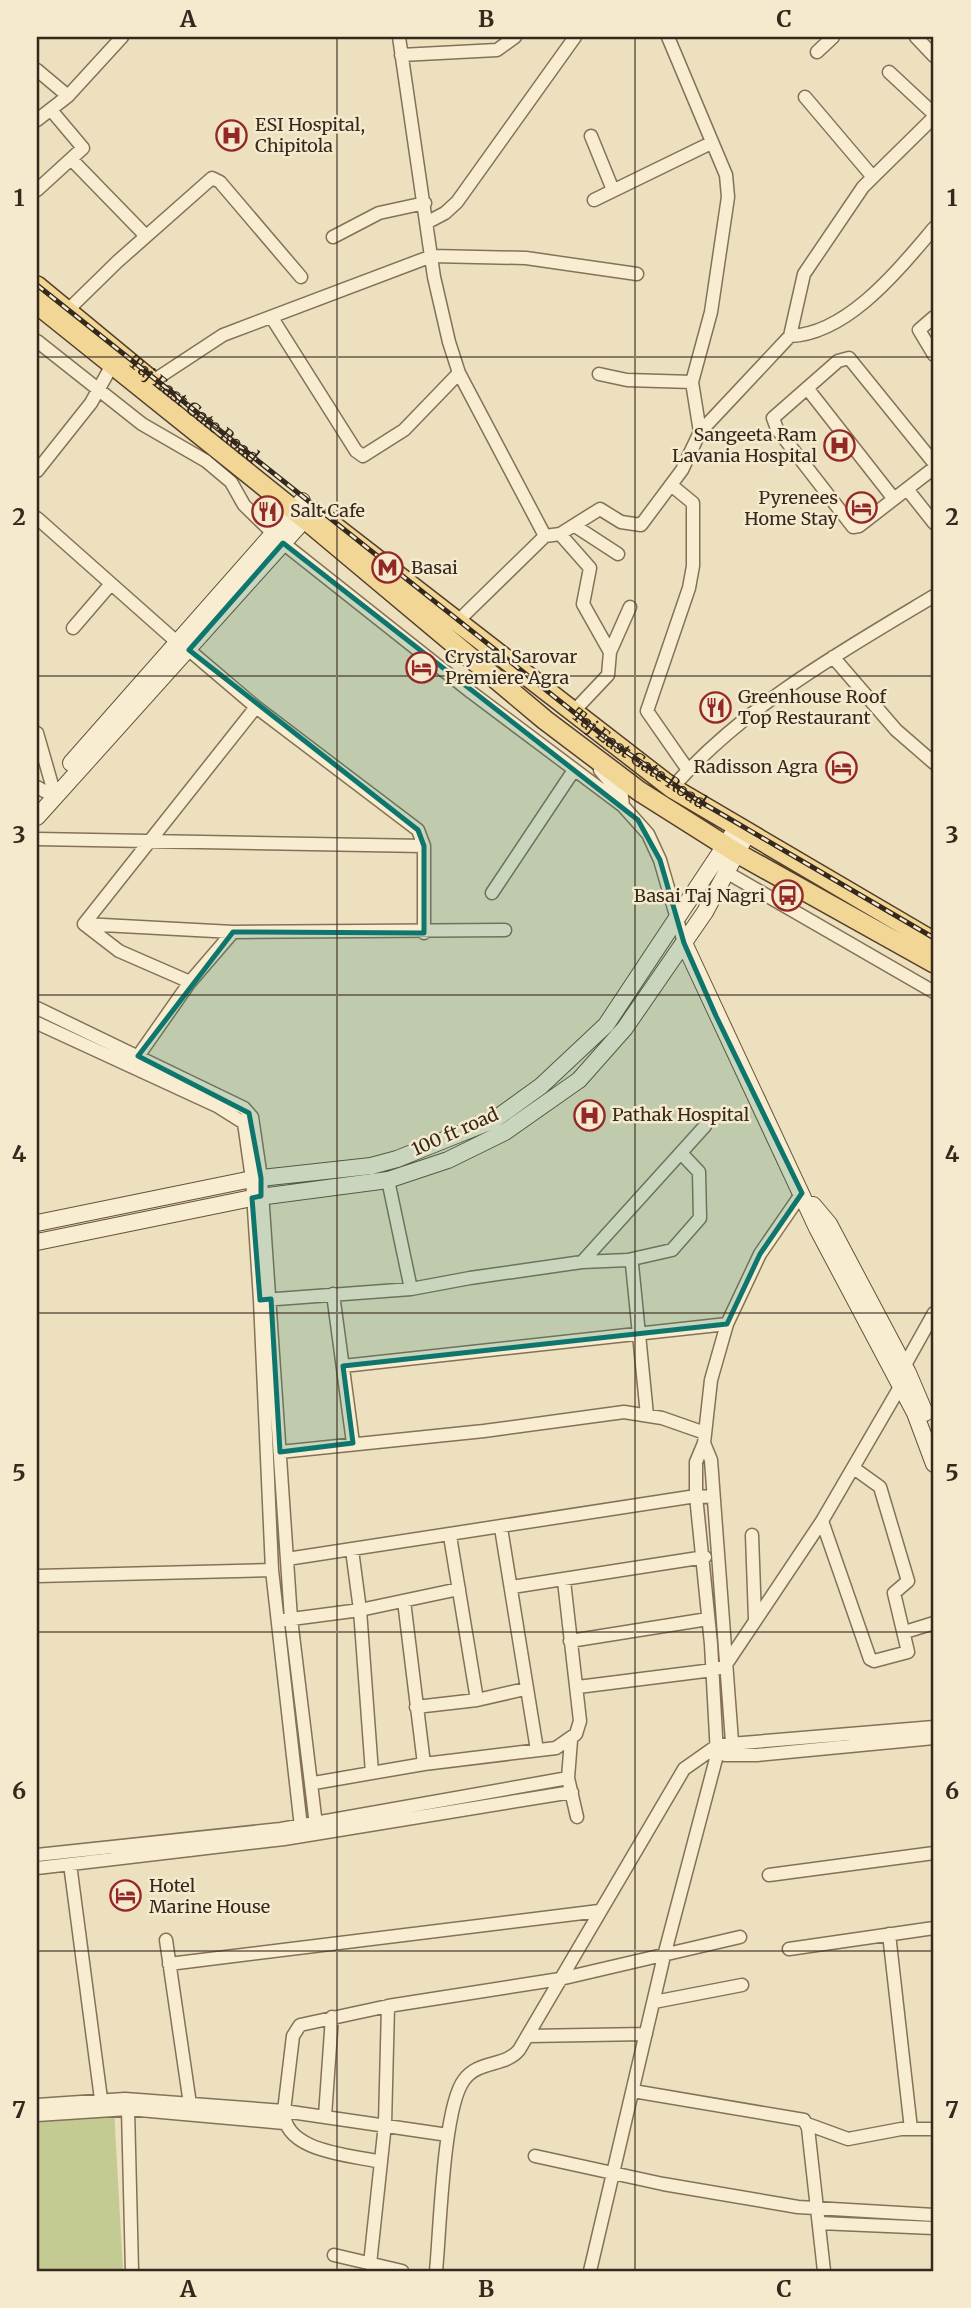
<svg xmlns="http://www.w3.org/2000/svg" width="971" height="2308" viewBox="0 0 971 2308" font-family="Merriweather,serif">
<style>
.green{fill:#c3cb92}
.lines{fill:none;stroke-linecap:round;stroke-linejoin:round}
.street-casing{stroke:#857157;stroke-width:15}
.secondary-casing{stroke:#67523a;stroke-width:18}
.primary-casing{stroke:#533f2c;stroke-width:22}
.street{stroke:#f8edd1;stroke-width:12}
.secondary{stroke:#f8edd1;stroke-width:16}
.primary{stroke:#f2d695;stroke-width:19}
.rail-casing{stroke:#35281c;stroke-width:5}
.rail{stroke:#f5eace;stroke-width:2.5;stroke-dasharray:8;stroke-linecap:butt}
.marked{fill:#0f766e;fill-opacity:0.2;stroke:#0f766e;stroke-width:5;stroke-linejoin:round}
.grid{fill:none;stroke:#35281c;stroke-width:2;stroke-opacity:0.55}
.labels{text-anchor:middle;stroke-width:5;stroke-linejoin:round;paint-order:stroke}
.poi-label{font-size:18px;fill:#35281c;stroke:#f5eace;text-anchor:start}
.street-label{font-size:18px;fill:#35281c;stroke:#f5eace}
.neatline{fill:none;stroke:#35281c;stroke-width:2.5}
.grid-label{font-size:23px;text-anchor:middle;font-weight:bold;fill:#35281c}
</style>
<rect width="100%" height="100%" fill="#ede0be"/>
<path class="green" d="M114 2109 123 2271H37V2112Z"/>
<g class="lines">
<defs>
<path id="street" d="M399 37 434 277 449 342 459 373 545 536
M916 37 934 56
M817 52 833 37
M401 55 497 50 515 37
M37 70 68 96
M889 72 934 114
M805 97 872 176
M37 120 68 96 122 37
M591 136 613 190
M72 160 145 235
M37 190 83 148 51 110
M594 200 711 143
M428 222 445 213 457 202 575 37
M333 237 379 213 425 203
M67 311 117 262 212 178 220 182 301 277
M934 317 919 330 934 355
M272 318 356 451 363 456 404 430 459 373
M790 336C848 334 899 269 934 228
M37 341 142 424 206 461 231 482 244 505 283 543 471 692 623 806 648 834 660 860 684 943
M599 374 627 380 692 382
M153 381 223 335 432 256 526 258 637 274
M807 388 894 499
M700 432 790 336 804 274 863 187 934 117
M934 463 849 358 838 361 773 418 777 429 853 527 859 526 934 468
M37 471 91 403 112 365
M671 485 693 503V566L689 588 647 711 688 770
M907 489 934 523
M37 518 178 643
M575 526 618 554
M560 534 590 568 583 604 610 652
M457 622 545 536 560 534 600 509 621 522 641 525 682 470 700 432 692 382 711 312 728 197 726 175 668 37
M73 628 110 585
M189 650 256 707 418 830 424 846V933
M833 657 896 730 934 763
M573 712 608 675 610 652 630 607
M37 733 52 785
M600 770 622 796 623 806
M37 787 46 792
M672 788C744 706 842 651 934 596
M37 839 424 846
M726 872 934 992
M492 893 574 770
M84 924 233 932 505 930
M84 924 256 707
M84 924 119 951 190 982
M37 1008 244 1108 252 1117 261 1178 291 1619 317 1833
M37 1023 217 1106 244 1123 252 1179 260 1300 272 1570 302 1836
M134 1062 190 982 233 932
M388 1180 411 1289
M628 1260 672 1250 700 1218 699 1172 681 1153
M582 1262 705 1126
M333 1294 353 1443
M263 1300 411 1289 470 1278 582 1262 628 1260 632 1264 647 1415
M343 1366 727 1324
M901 1372 934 1313
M704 1443 711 1460 733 1755
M280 1452 484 1431 624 1412 662 1418 705 1433
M822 1521 870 1659 874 1661 908 1652 894 1593 908 1581 880 1487 855 1469
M501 1528 537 1750
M752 1535 755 1619
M450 1536 477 1700
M352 1550 360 1610 372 1773
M287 1559 696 1496 712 1497
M37 1576 272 1570
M512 1587 705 1557
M404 1601 424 1764
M284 1620 360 1610 459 1589
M905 1632 934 1623
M570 1641 708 1619
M578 1687 713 1670 725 1666 822 1521 904 1380
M416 1707 477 1700 525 1689
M571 1740 568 1778 577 1817
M725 1755H757L934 1738
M314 1783 424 1764 556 1748 576 1734 580 1721 564 1581
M37 1855 281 1829 568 1778
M70 1864 101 2099
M37 1868 284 1839 572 1792
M769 1875 934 1853
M889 1934 911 2129
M166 1940 190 2104
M789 1949 934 1928
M169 1964 599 1911
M654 2002 742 1985
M528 2036 646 2034
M633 2091 804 2120 808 2128 824 2271
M37 2105 125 2099 284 2111 448 2135
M128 2109 132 2271
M37 2115 128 2109 284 2123
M325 2116 332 2017
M807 2124 848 2139 901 2129H934
M535 2156 663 2184 798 2207 934 2215
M381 2162C351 2155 283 2152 284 2111L293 2036 300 2025 388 2006 560 1979 740 1937
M819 2223 934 2228
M334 2255 402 2271
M370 2264 385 2124 388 2006
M436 2271C440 2232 443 2107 464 2080 478 2060 505 2067 519 2050L684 1769 718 1745 934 1727
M590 2271 664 1956 717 1755 711 1644 696 1496V1462L704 1443 711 1380 727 1324 760 1254 802 1193"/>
<path id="secondary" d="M71 763 302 501
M37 817 313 510
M684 943 817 1228 915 1413 934 1464
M813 1205 829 1224 908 1373 925 1413
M37 1223 252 1179 371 1166 397 1159 494 1120 541 1086 606 1025 738 826
M37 1242 252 1198 388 1180 448 1160 505 1132 579 1080 625 1028 705 912 748 832"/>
<path id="primary" d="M37 286 152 381
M37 304 305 519 545 720 639 791 737 853 934 963
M326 520 672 788 934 942"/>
</defs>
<use href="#street" class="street-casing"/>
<use href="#secondary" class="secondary-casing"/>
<use href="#primary" class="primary-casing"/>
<use href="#street" class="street"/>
<use href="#secondary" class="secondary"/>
<use href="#primary" class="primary"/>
<defs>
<g id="rail">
<path id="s1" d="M37 285 610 741 694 798 934 938"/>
</g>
</defs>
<use href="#rail" class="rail-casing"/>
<use href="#rail" class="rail"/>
</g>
<path class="marked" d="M283 543 638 820 660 860 684 943 716 1016 802 1193 760 1254 727 1324 343 1366 353 1443 280 1452 271 1299 260 1300 252 1198 261 1196V1178L249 1113 138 1056 233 932 424 933V846L418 830 189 650Z"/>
<path class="grid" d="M337 37V2271M635 37V2271M37 357H934M37 676H934M37 995H934M37 1313H934M37 1632H934M37 1951H934"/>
<defs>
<symbol id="hospital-ring" viewBox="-11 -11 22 22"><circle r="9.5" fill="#f5eace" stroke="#942827" stroke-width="1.5"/><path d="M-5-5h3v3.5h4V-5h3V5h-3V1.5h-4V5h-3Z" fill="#942827"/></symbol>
<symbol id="hotel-ring" viewBox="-11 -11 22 22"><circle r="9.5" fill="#f5eace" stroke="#942827" stroke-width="1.5"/><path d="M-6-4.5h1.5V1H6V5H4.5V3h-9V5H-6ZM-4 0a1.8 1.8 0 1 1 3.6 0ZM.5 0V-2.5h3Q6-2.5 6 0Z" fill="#942827"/></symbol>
<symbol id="restaurant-ring" viewBox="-11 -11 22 22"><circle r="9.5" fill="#f5eace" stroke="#942827" stroke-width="1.5"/><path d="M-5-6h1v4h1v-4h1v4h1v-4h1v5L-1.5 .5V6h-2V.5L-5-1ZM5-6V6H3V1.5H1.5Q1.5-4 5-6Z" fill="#942827"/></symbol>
<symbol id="metro-ring" viewBox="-11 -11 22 22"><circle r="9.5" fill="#f5eace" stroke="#942827" stroke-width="1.5"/><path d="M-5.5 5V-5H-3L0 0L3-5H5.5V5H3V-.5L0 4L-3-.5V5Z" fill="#942827"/></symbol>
<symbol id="bus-ring" viewBox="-11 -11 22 22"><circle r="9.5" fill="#f5eace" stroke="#942827" stroke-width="1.5"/><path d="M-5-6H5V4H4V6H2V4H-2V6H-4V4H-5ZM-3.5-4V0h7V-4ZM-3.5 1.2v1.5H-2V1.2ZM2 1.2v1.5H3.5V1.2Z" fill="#942827"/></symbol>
</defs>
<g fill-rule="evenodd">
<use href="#hospital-ring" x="214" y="118" width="35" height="35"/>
<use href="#hospital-ring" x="822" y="428" width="35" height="35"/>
<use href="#hotel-ring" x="844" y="490" width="35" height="35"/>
<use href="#restaurant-ring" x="250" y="494" width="35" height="35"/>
<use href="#metro-ring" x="370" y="550" width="35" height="35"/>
<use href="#hotel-ring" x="404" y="650" width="35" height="35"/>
<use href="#restaurant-ring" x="698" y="690" width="35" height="35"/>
<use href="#hotel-ring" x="824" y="750" width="35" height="35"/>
<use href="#bus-ring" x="770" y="878" width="35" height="35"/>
<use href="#hospital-ring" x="572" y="1098" width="35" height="35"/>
<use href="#hotel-ring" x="108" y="1878" width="35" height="35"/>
</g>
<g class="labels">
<g class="poi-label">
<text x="255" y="131">ESI Hospital,<tspan x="255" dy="21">Chipitola</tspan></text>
<text x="817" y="441" text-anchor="end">Sangeeta Ram<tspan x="817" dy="21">Lavania Hospital</tspan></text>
<text x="838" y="504" text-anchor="end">Pyrenees<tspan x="838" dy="21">Home Stay</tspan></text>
<text x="290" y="517">Salt Cafe</text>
<text x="411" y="574">Basai</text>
<text x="445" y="663">Crystal Sarovar<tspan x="445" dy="21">Premiere Agra</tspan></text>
<text x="738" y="703">Greenhouse Roof<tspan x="738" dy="21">Top Restaurant</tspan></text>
<text x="818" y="773" text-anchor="end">Radisson Agra</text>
<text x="765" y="902" text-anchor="end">Basai Taj Nagri</text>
<text x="612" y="1121">Pathak Hospital</text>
<text x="149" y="1892">Hotel<tspan x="149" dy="21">Marine House</tspan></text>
</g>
<g class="street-label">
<text dy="6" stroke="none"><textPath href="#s1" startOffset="200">Taj East Gate Road</textPath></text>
<text dy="6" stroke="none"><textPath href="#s1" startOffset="766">Taj East Gate Road</textPath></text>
<text transform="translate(455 1132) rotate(-24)" y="6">100 ft road</text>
</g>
</g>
<rect width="971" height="2308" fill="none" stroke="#f5eace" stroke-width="77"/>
<rect x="38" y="38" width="894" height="2232" class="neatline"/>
<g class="grid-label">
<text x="188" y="27">A</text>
<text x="486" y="27">B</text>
<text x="784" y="27">C</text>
<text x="19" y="206">1</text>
<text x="952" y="206">1</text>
<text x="19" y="525">2</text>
<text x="952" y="525">2</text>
<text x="19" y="843">3</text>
<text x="952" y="843">3</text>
<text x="19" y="1162">4</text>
<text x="952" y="1162">4</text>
<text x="19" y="1481">5</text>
<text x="952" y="1481">5</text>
<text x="19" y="1799">6</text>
<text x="952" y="1799">6</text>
<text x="19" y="2118">7</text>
<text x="952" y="2118">7</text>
<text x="188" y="2297">A</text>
<text x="486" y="2297">B</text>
<text x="784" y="2297">C</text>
</g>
</svg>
